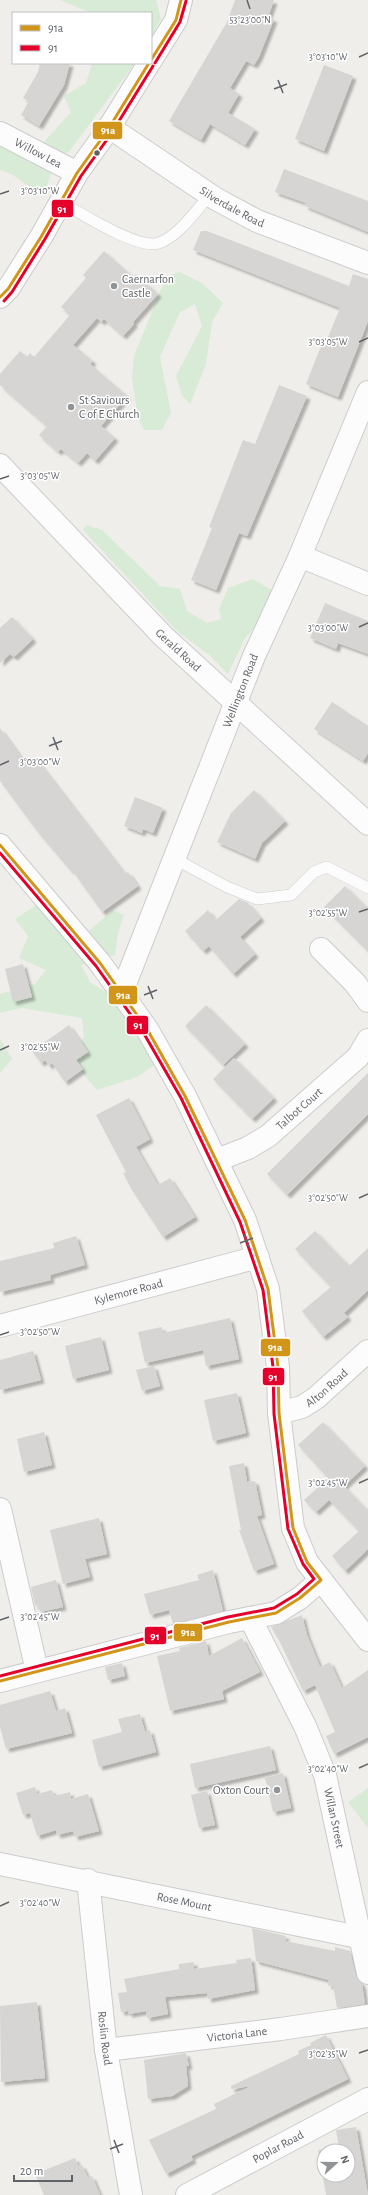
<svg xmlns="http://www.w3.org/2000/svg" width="368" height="2195" viewBox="0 0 368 2195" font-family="'Alegreya Sans',sans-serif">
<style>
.green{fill:#d8ebd6}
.building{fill:#d6d5d3;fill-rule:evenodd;filter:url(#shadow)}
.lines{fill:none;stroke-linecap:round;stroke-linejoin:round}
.service-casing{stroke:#cbcccc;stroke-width:12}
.minor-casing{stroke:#cbcccc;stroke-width:24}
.tertiary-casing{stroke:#cbcccc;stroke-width:24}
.secondary-casing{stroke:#cacacb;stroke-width:24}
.service{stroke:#fdfcfc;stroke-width:11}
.minor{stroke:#fdfcfc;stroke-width:22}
.tertiary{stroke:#fdfcfc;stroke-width:22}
.secondary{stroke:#fdfcfc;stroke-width:22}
.bus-1-casing{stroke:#fff;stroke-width:6}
.bus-2-casing{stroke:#fff;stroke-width:6}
.bus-1{stroke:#d1951a;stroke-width:3}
.bus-2{stroke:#e4002b;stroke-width:3}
.ticks{fill:none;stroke:#5f6368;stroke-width:1.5}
.bus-dot{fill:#5f6368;stroke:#fff;stroke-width:1.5}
.poi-dot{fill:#919496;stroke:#fff;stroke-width:1.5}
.labels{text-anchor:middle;stroke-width:3;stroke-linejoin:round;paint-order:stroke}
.street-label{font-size:12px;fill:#5f6368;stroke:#fff}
.poi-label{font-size:12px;fill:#5f6368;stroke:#fff;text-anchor:start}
.ticks-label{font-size:10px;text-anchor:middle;fill:#5f6368;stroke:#fff;stroke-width:3;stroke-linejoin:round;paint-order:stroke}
.line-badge{stroke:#fff;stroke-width:1.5}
.badge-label{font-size:11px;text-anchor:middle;font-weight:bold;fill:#fff}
</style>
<defs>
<filter id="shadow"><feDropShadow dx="3.5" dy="3.5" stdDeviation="1" flood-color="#0004"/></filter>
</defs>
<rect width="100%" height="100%" fill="#efeeea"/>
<path class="green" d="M60 0H156L161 19 151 37V13H91Z
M92 63H135L68 153H55L44 142 71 112 64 96 86 83Z
M0 142 43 151 51 174 47 186 35 190C22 183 14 173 0 170Z
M179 272 202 283 223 303 212 322 206 364 190 404 182 396 176 376 202 326 195 304 180 312 160 357 171 413 162 430H144L138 418 132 378 134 356 166 277Z
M87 525 102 530 160 586 180 589 187 611 207 623 221 619 219 609 228 588 253 579 275 592 265 617 245 638 228 674 209 655 177 631 83 530Z
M38 904 84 935 113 910 124 915 118 933 115 955 81 965 90 982 112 996 153 1046 156 1064 137 1077 97 1090 76 1066 74 1055 84 1037 82 1018 21 1008 0 1013V994L35 984 46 970 19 958 28 936 15 919Z
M0 1039 12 1059 0 1073Z
M368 1788V1828L348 1802Z"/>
<path class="building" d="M235 0H274L268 17 274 19 259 57 254 65 246 61 230 88 239 94 228 113 255 129 245 145 210 124 201 140 169 121 227 22Z
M40 63H70L64 85 39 126 21 115 29 101 23 98 38 72Z
M324 65 353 76 324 151 295 139Z
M284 169 368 201V232L305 206 306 203 275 192Z
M201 231H207L349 286 353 274 368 279V321L338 397 306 384 321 346 324 347 340 308 193 250Z
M104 251 133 277 136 274 158 294 133 322 134 324 123 336 104 319 101 322 97 318 73 345 93 361 90 364 127 396 101 426 115 438 95 461 87 453 78 463 61 449 58 452 39 435 47 426 0 385V374L20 351 27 357 30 353 34 357 70 315 61 307 86 278 83 275Z
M279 385 307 396 247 536 239 533 216 590 191 580 212 528 209 527 243 440 255 444Z
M325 603 368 621V654L338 643 336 649 310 638Z
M12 617 33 639 14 657 10 654 0 663V628Z
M332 702 368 726V753L363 761 314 729Z
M0 728 28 767 37 760 125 874 128 872 138 886 102 912 72 870 71 871 37 831 0 781Z
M254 790 285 821 262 843 255 859 217 842 231 813Z
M135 797 163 808 153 833 143 829 142 833 124 826Z
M345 886 368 909V951L324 907Z
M239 899 248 903 261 918 240 937 255 954 233 974 209 946 203 951 185 931 208 910 216 920Z
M23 964 32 997 13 1002 5 969Z
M206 1005 245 1044 223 1065 185 1026Z
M69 1025 88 1052 76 1060 83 1069 65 1082 52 1063 49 1066 45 1060 41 1063 32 1051Z
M234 1058 274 1098 252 1119 213 1079Z
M368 1073V1114L287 1195 267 1174Z
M129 1098 150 1139 136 1147 158 1185 170 1178 195 1217 163 1237 132 1190 123 1173 126 1172 96 1115Z
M315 1231 349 1266 368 1248V1290L344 1313 348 1317 323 1337 302 1311 331 1287 295 1249Z
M76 1236 85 1265 50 1275 51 1280 0 1292V1261L54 1248 53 1243Z
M230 1318 239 1359 206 1366 203 1350 145 1363 138 1332 162 1327 163 1333Z
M101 1337 109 1370 73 1379 65 1346Z
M33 1351 41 1380 0 1390V1360Z
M154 1366 160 1386 142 1391 136 1370Z
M237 1393 246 1433 213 1441 204 1400Z
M323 1422 365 1466 344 1486 368 1511V1549L345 1571 332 1556 359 1531 329 1500 316 1512 304 1500 328 1478 298 1445Z
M44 1432 52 1465 24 1472 17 1439Z
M244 1463 247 1482 255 1481 262 1515 257 1516 274 1564 254 1571 239 1530H241L229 1466Z
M99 1518 107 1554 85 1559 90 1577 63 1584 50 1530Z
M213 1570 223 1611 173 1624 169 1610 150 1615 144 1594 199 1580 197 1575Z
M56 1580 63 1607 40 1612 38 1605 35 1606 31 1587Z
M302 1615 307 1635 320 1667 330 1662 342 1688 368 1670V1737L334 1754 326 1736 335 1732 315 1685 303 1691 280 1642 271 1627Z
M242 1638 260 1672 222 1691 224 1699 170 1711 157 1656 180 1651 179 1648 206 1641 209 1656Z
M122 1663 125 1676 108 1680 105 1667Z
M50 1691 56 1711 65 1708 72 1733 6 1749 0 1727V1705Z
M140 1714 145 1732 150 1730 156 1752 99 1767 92 1740 122 1732 118 1719Z
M270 1746 276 1770 195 1788 190 1764Z
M283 1773 291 1808 273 1812 265 1778Z
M35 1787 37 1794 52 1790 54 1796 70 1792 71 1799 88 1794 99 1831 75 1837 73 1831 57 1835 56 1830 37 1836 30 1813 23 1815 16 1793Z
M207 1791 215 1825 199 1828 191 1795Z
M252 1928 286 1936 285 1941 335 1951V1947L350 1951 356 1976 362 1984 365 2004 337 2008 333 1985 328 1986 329 1980 256 1961Z
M251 1958 255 1990 208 1999 207 1993 165 1997 168 2014 147 2018 146 2011 129 2014 128 2011 121 2012 118 1993 127 1992 124 1979 179 1969V1964L194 1962V1969L237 1963 236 1960Z
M37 2002 45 2078 1 2082 0 2006Z
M326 2035 348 2079 191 2156 193 2160 166 2174 149 2140 216 2109 214 2104 251 2086 231 2089V2086L299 2054 298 2051 311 2045 310 2043Z
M186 2053 189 2066H186L188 2086 172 2096 148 2099 144 2060Z
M356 2127 368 2195H326L318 2150 339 2147 336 2130ZM324 2151H348V2175H324Z
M75 2158 78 2166 82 2165 88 2178 92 2176 100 2195H44L35 2174Z"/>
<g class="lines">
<defs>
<path id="service" d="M61 202C80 213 138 250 159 243 179 236 196 210 210 195
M175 859 227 887 257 899 291 895 314 872 327 867 368 888"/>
<g id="minor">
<path id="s1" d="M109 127 216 199 257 221 368 263"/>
<path id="s2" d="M0 133 77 173"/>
<path d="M300 556 368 584"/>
<path d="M0 845 100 963 147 1029 185 1096 245 1220 268 1289 278 1367 279 1413 293 1528 307 1562 368 1640"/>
<path d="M321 949 355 983 368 1001"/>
<path id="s3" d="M121 994 254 656 300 556 368 392"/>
<path id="s4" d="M217 1160 248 1148 268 1136 358 1057 368 1040"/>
<path id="s5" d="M0 1326 258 1257"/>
<path id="s6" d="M279 1413 302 1407 316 1398 368 1351"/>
<path d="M0 1509 37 1671"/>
<path id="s7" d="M250 1618 305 1726 325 1775 368 1973"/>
<path d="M0 1681 229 1622 276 1613 300 1598 321 1580"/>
<path id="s8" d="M0 1864 368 1939"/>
<path id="s9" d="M88 1880 106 2050 131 2195"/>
<path id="s10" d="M106 2050 281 2029 368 2016"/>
<path id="s11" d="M187 2195 368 2099"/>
</g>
<g id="tertiary">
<path id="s12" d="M0 465 163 636 368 824"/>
</g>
<path id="secondary" d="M151 60 176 20 181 0
M0 297 8 289 41 237 77 173 107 131 149 63"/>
</defs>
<use href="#service" class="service-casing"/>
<use href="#minor" class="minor-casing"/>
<use href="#tertiary" class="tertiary-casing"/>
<use href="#secondary" class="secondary-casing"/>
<use href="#service" class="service"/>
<use href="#minor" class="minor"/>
<use href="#tertiary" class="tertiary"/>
<use href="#secondary" class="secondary"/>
<defs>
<path id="bus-1" d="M151 60 176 20 181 0
M0 297 8 289 41 237 77 173 107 131 149 63
M0 845 100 963 147 1029 185 1096 245 1220 268 1289 278 1367 279 1413 293 1528 307 1562 321 1580 300 1598 276 1613 229 1622 0 1681"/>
<path id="bus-2" d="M155 63 180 22 186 1
M4 301 12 292 45 239 81 176 111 134 153 66
M0 853 96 966 143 1032 181 1098 240 1222 263 1290 273 1367 274 1414 288 1529 303 1564 314 1579 297 1594 274 1608 228 1617 0 1676"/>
</defs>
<use href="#bus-1" class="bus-1-casing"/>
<use href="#bus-2" class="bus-2-casing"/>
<use href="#bus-1" class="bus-1"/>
<use href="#bus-2" class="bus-2"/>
</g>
<path class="ticks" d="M247 0 250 9M359 57 368 53M278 80 283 93M274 89 287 84M0 194 9 191M359 342 368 338M0 479 9 476M359 627 368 623M53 737 58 750M49 746 62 741M0 765 9 761M359 912 368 909M148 986 153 999M144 995 157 990M0 1050 9 1046M359 1198 368 1194M244 1234 249 1247M240 1243 253 1238M0 1335 9 1332M359 1483 368 1479M0 1620 9 1617M359 1768 368 1764M0 1906 9 1902M359 2053 368 2050M114 2140 119 2153M110 2149 123 2144"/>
<circle class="bus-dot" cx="97" cy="153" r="3.5"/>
<g class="poi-dot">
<circle cx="114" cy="286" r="4"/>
<circle cx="71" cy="407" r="4"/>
<circle cx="277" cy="1790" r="4"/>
</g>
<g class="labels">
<g class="street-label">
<text dy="4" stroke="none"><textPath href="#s2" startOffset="43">Willow Lea</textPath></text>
<text dy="4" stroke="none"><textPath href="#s1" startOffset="147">Silverdale Road</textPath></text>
<text dy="4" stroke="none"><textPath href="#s12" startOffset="257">Gerald Road</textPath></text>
<text dy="4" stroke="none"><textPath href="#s3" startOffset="326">Wellington Road</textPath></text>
<text dy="4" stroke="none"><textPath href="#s4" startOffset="98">Talbot Court</textPath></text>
<text dy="4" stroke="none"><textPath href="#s5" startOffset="133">Kylemore Road</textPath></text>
<text dy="4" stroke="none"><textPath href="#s6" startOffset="55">Alton Road</textPath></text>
<text dy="4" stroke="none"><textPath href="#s7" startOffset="218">Willan Street</textPath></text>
<text dy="4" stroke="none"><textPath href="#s8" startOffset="188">Rose Mount</textPath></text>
<text dy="4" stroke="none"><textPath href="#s10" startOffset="132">Victoria Lane</textPath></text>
<text dy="4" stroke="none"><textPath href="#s9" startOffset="159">Roslin Road</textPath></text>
<text dy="4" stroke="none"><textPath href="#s11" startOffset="103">Poplar Road</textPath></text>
</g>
<g class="poi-label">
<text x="122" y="283">Caernarfon<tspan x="122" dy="14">Castle</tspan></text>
<text x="79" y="404">St Saviours<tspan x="79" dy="14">C of E Church</tspan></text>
<text x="269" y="1794" text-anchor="end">Oxton Court</text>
</g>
</g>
<g class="ticks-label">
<text x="250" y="23">53°23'00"N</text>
<text x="328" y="60">3°03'10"W</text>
<text x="40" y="194">3°03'10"W</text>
<text x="328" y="345">3°03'05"W</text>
<text x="40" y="479">3°03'05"W</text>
<text x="328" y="631">3°03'00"W</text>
<text x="40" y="765">3°03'00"W</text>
<text x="328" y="916">3°02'55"W</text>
<text x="40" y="1050">3°02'55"W</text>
<text x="328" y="1201">3°02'50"W</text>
<text x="40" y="1335">3°02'50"W</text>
<text x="328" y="1486">3°02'45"W</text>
<text x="40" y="1620">3°02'45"W</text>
<text x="328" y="1772">3°02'40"W</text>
<text x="40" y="1906">3°02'40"W</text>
<text x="328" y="2057">3°02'35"W</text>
</g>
<g class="line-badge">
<rect x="92" y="121" width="31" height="19" rx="4" fill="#d1951a"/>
<rect x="51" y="199" width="23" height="19" rx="4" fill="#e4002b"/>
<rect x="108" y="985" width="30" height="20" rx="4" fill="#d1951a"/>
<rect x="126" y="1015" width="23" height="20" rx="4" fill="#e4002b"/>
<rect x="260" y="1338" width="31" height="19" rx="4" fill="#d1951a"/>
<rect x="262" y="1367" width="23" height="19" rx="4" fill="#e4002b"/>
<rect x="173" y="1623" width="30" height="19" rx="4" fill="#d1951a"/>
<rect x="144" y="1626" width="23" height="19" rx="4" fill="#e4002b"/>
</g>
<g class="badge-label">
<text x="108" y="134">91a</text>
<text x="62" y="213">91</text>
<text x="123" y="999">91a</text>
<text x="138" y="1029">91</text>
<text x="275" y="1351">91a</text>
<text x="273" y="1381">91</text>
<text x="188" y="1636">91a</text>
<text x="155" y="1640">91</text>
</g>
<rect x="12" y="12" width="140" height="52" fill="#ffffff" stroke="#bfc1c3"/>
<rect x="20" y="25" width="20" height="6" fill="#d1951a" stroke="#bfc1c3"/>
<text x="48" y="32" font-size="12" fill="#5f6368">91a</text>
<rect x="20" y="45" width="20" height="6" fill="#e4002b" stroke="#bfc1c3"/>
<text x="48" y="52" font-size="12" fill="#5f6368">91</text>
<g transform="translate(336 2163) rotate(69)"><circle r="19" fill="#ffffff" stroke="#bfc1c3"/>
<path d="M0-3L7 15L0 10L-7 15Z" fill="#919496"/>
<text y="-6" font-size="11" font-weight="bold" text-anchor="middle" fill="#5f6368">N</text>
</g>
<path d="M14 2175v6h58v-6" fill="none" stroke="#5f6368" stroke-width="2"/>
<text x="20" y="2175" font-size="12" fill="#5f6368" stroke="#ffffff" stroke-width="3" paint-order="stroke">20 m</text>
</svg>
